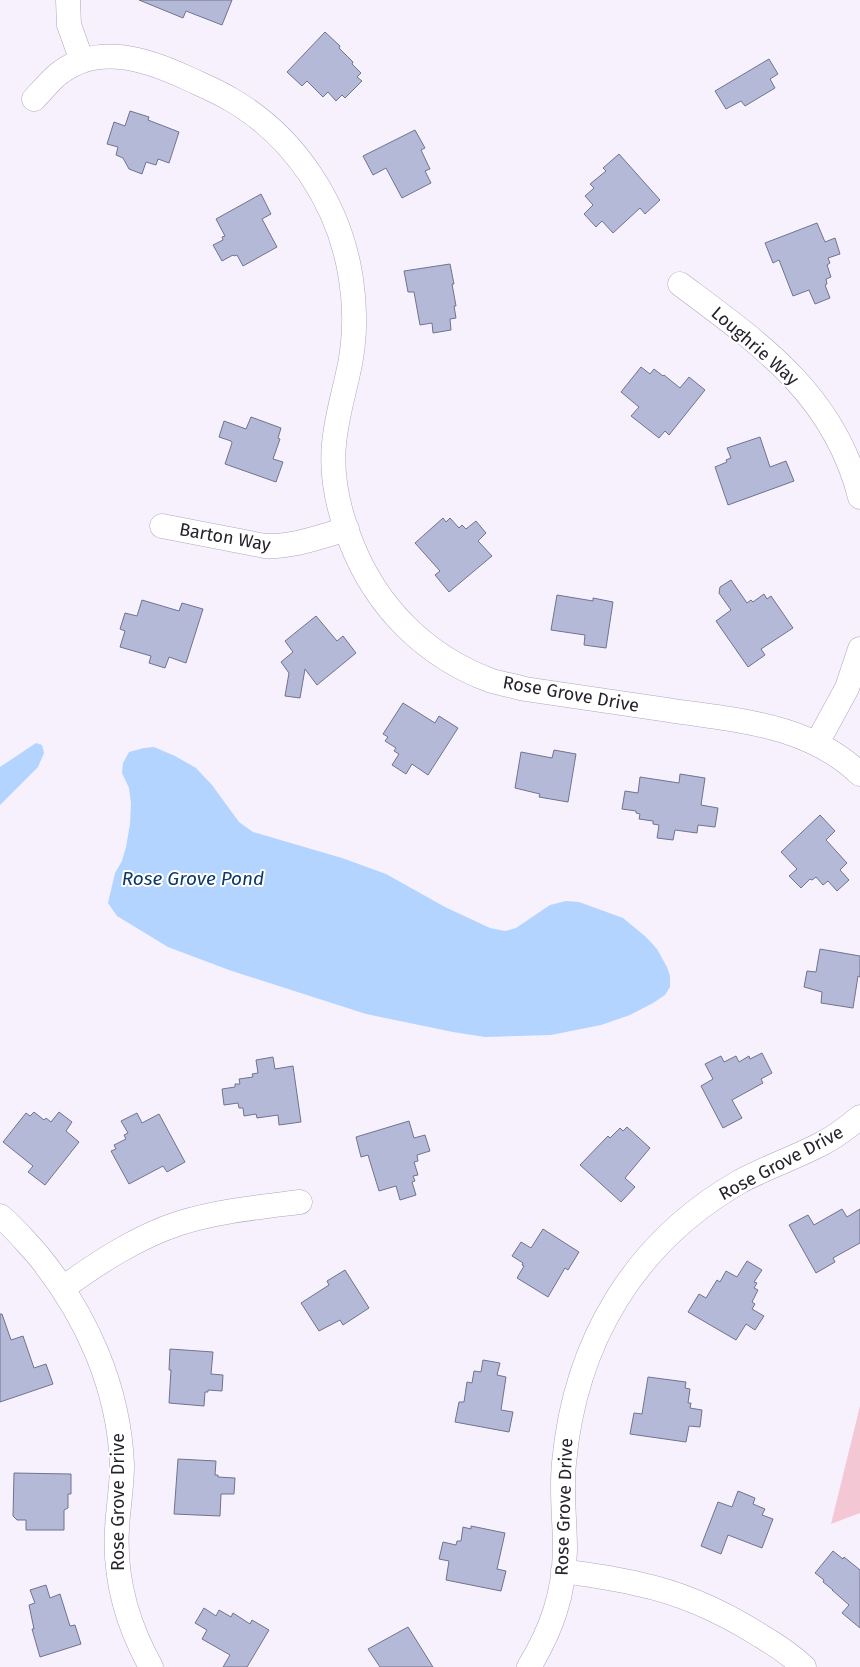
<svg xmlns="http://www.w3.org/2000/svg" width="860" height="1667" viewBox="0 0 860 1667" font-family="'Fira Sans',sans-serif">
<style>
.green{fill:#f4c7d4}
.water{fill:#b2d4fe}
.building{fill:#b5b9d8;stroke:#70738f}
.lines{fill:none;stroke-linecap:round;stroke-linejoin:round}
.minor-casing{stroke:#b1a4c1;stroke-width:25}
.minor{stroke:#fff;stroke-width:24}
.labels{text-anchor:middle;stroke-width:4;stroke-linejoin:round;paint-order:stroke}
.street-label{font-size:18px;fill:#27222d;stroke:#fff}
.water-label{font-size:19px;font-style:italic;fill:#0e3867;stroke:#fff}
</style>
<rect width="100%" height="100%" fill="#f7f1fe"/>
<path class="green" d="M860 1406V1513L831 1524Z"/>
<path class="water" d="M36 743 42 745 44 753 38 767 0 805V767Z
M154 747 175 756 196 768 212 785 239 822 253 832 342 858 386 874 445 907 490 928 505 931 516 928 550 905 566 901 579 902 623 918 646 937 657 949 667 967 670 976V987L665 995 653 1003 630 1015 601 1025 551 1035 485 1037 453 1032 366 1014 229 970 168 947 117 916 108 903 115 873 122 861 126 847 130 824 131 803 129 788 122 773 123 763 129 752 144 748Z"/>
<path class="building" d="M139 0H232L222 25 186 11 183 18Z
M325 32 340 46 339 48 353 62 352 64 361 73 357 77 362 81 345 98 342 95 336 101 328 92 323 97 307 81 302 86 287 72Z
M769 59 778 74 770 79 775 88 745 106 741 101 726 109 715 91Z
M130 111 149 117 148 120 179 132 169 163 158 159 156 165 146 162 142 174 129 169 123 158 116 155 118 147 107 144 114 122 125 126Z
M415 130 425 148 421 150 430 169 425 171 431 183 402 198 386 168 373 175 363 156Z
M619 154 660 200 645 214 640 208 613 233 602 221 596 227 584 214 593 205 585 196 594 188 590 184 606 171 603 168Z
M261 194 271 214 262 219 277 247 243 266 237 255 234 256 233 255 222 261 213 245 223 240 222 237 225 236 216 219Z
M817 223 825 242 835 238 840 254 828 258 830 263 827 265 831 277 826 279 827 284 825 285 830 298 815 304 809 290 793 296 779 260 773 263 765 243Z
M450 264 454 284H452L456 306H454L456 318 450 319 451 330 433 333 432 323 420 325 414 292H408L404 271Z
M641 367 650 374 654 369 663 376 664 375 680 388 689 377 705 390 669 435 665 431 659 438 631 416 639 407 621 392Z
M251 417 281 428 278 438 280 439 273 459 283 462 276 482 225 464 232 443 231 441 219 437 224 421 246 429Z
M760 437 770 467 786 461 794 481 728 505 715 467 727 462 726 460 731 458 727 448Z
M443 518 446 522 450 518 459 528 462 525 466 529 476 521 486 533 478 541 492 556 449 592 435 575 440 571 415 543Z
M731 580 747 603 751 600 753 602 764 594 767 599 771 596 793 628 761 649 765 655 748 667 716 621 731 610 719 593 720 587Z
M557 595 593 601V598L613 602 606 648 584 645 585 635 551 630Z
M142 600 179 611 182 603 203 609 186 663 169 657 165 668 149 663 151 656 120 647 125 631 120 629 125 613 137 616Z
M316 616 337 641 343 636 356 653 317 685 305 669 300 698 285 696 289 673 281 662 293 652 285 641Z
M403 703 435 723 439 716 458 728 428 775 412 764 406 774 392 765 399 754 394 751 396 748 385 741 388 737 383 734Z
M554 750 576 754 568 802 539 797 540 794 515 788 521 752 552 758Z
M680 774 705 778 701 805 718 808 715 827 698 825 697 833 675 830 673 840 657 838 659 825 653 824V821L639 819 640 814 636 813V811L622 809 625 791 638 793 640 777 679 783Z
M820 815 835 831 826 840 847 863 840 870 849 880 837 891 828 881 823 885 816 877 812 880 810 879 801 888 789 876 797 869 781 852Z
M820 949 860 956V977L858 976 853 1008 821 1003 822 992 804 987 807 971 816 972Z
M762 1053 772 1073 761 1079 763 1083 732 1100 742 1118 723 1128 701 1086 713 1079 705 1064 721 1056 724 1062 736 1056 739 1062 749 1056 750 1059Z
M273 1057 275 1069 293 1066 301 1122 279 1125 278 1115 257 1118 256 1114 244 1116 243 1108H239L238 1103 224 1105 222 1089 235 1087V1084H240L239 1079 253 1077 252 1074 258 1073 256 1060Z
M34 1112 44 1120 46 1118 51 1122 59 1112 72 1122 66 1131 79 1142 45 1185 28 1172 33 1166 3 1142 26 1113 30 1116Z
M137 1113 142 1123 159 1114 185 1162 167 1172 163 1166 129 1184 111 1151 116 1149 114 1145 126 1139 124 1135 128 1133 121 1121Z
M409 1121 414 1138 425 1135 430 1151 417 1155 418 1161 414 1162 418 1175 413 1176 415 1181 412 1182 416 1195 400 1200 396 1186 379 1191 368 1155 361 1157 356 1137Z
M627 1127 650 1148 625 1178 635 1187 621 1202 580 1165 608 1136 610 1138 620 1128 623 1131Z
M842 1209 847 1217 860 1209V1243L833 1258 835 1262 816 1273 789 1225 808 1215 814 1225Z
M543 1229 579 1252 568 1270 565 1268 548 1297 517 1278 524 1266 522 1265 523 1263 512 1256 521 1242 531 1248Z
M747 1261 762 1270 754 1282 757 1283 754 1288 758 1290 752 1302 755 1304 752 1309 764 1316 755 1330 746 1324 736 1340 688 1312 699 1294 706 1298 717 1280 720 1282 726 1271 737 1277Z
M345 1270 369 1308 343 1325 340 1320 319 1331 301 1303 329 1285 327 1281Z
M0 1314H2L11 1340 23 1336 34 1368 46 1364 53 1384 0 1402Z
M170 1349 213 1352 211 1374 223 1375 222 1391 208 1390V1392H205L204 1406 169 1403 171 1370H169Z
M483 1360 500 1363 497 1375 506 1377 501 1410 513 1412 509 1432 455 1422 459 1402H464L467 1382 472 1383 474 1371 481 1372Z
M648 1377 686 1382 685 1388 690 1389 688 1403H691L690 1408 702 1410 700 1427 689 1426 686 1442 630 1434 634 1413 642 1414Z
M178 1459 216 1461 215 1475H218V1477L235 1478 234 1494H221L220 1516 174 1514Z
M14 1473 71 1474V1494H68V1508L64 1510V1530H26V1520H17L13 1516Z
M738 1491 755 1498 753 1504 765 1509 762 1515 773 1519 762 1548 728 1535 721 1554 701 1546 718 1502 732 1507Z
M471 1526 505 1533 497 1569 506 1571 501 1591 446 1580 449 1561 439 1559 443 1542 456 1545 457 1541H461L463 1527 471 1529Z
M833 1551 843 1559 844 1557 860 1570V1628L842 1613 849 1605 832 1590H833L823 1582 824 1580 815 1573Z
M46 1585 50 1598 60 1594 70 1626 75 1625 81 1644 40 1657 32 1629H34L29 1605 35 1603 30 1590Z
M204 1608 216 1616 219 1610 231 1617 233 1613 250 1624 252 1620 269 1630 247 1667H223L230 1655 202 1639 207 1630 195 1623Z
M408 1627 433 1667H380L368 1649Z"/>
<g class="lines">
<defs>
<path id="minor" d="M68 0 69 25 82 61
M34 99C43 90 51 79 61 72 100 43 148 60 187 78 202 85 217 91 230 99 295 136 340 205 351 279 356 311 355 346 347 378 342 400 336 421 334 444 331 476 339 512 351 542 376 607 426 657 492 681 503 684 514 686 525 689 572 696 620 703 668 710 738 721 806 723 860 774
M680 284C760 344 834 394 860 497
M162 526 265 546C294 547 319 537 347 529
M817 743 847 688 860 649
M0 1216C14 1227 25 1241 37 1254 86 1314 119 1387 122 1465 122 1487 118 1508 117 1529 114 1579 127 1624 151 1667
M63 1288C99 1262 137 1237 180 1223 218 1211 260 1207 300 1202
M563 1571C588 1575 614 1578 638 1584 682 1593 723 1612 761 1636 776 1645 791 1655 804 1667
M529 1667C552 1629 564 1594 565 1550 565 1521 561 1492 564 1463 575 1342 634 1242 741 1181 767 1167 797 1157 823 1143 837 1136 848 1127 860 1117"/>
</defs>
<use href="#minor" class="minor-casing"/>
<use href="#minor" class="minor"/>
</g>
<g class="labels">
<g class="street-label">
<text transform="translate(755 346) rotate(41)" y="6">Loughrie Way</text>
<text transform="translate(225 537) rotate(10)" y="6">Barton Way</text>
<text transform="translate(571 694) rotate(10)" y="6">Rose Grove Drive</text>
<text transform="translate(781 1163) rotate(-28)" y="6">Rose Grove Drive</text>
<text transform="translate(118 1502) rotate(-90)" y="6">Rose Grove Drive</text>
<text transform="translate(564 1507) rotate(-88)" y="6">Rose Grove Drive</text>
</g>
<g class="water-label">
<text x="193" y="885">Rose Grove Pond</text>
</g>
</g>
</svg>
